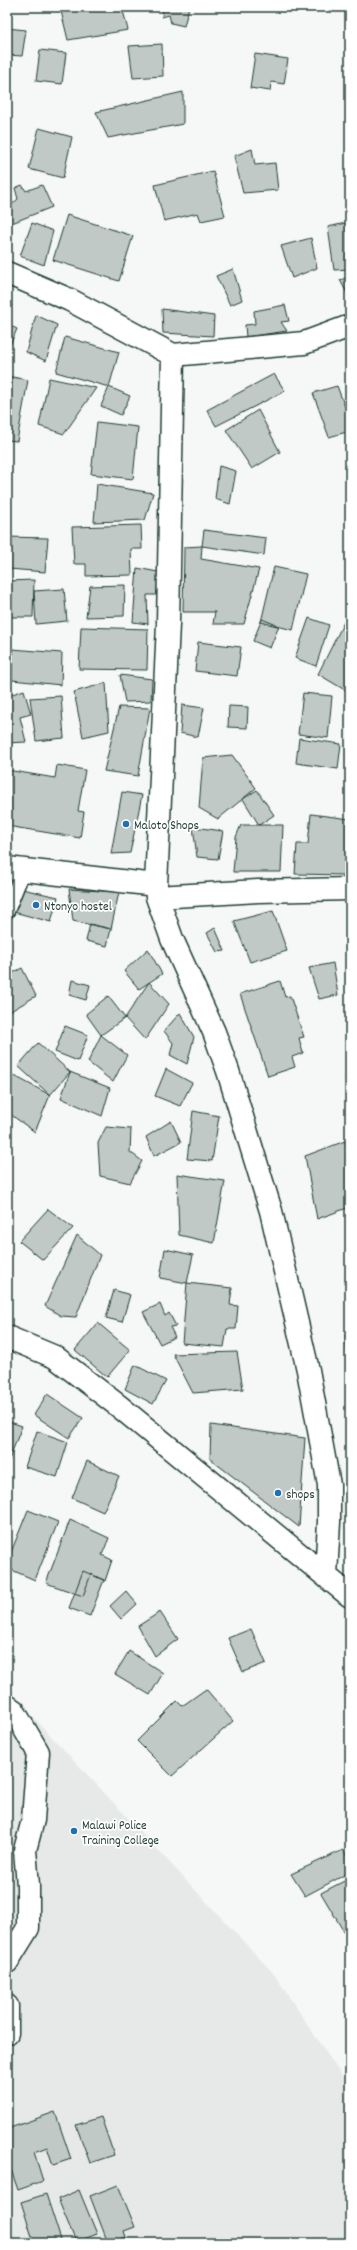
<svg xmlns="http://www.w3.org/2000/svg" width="357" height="2250" viewBox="0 0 357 2250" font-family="Dekko,sans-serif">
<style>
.built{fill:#e6e9e8}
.building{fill:#c0c9c6;stroke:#1f3d34}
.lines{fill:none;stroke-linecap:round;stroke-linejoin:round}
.service-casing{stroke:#1f3d34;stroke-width:17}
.minor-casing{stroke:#1f3d34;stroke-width:25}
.service{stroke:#fff;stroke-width:14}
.minor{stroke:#fff;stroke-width:22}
.poi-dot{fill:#1f6fb2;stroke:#fff;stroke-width:1.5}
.labels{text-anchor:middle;stroke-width:3.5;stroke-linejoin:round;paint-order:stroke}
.poi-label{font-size:13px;fill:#1f3d34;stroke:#fff;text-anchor:start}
</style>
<rect width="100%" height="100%" fill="#f6f7f7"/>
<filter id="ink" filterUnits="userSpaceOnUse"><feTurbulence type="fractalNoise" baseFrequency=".025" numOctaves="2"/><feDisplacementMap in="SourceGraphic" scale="8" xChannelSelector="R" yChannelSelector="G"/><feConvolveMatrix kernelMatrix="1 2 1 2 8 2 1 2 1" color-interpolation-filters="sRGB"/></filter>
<g filter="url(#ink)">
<path class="built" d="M7 1689 273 1973 350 2088V2243H7Z"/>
<path class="building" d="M60 7H122L128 30 68 40Z
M163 7H189L184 26 171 23 169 15 162 17Z
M7 28 26 30 22 56 7 55Z
M162 44 163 76 133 78 129 46Z
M40 50 66 53 62 84 36 81Z
M255 54 288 59 284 84 271 82 270 91 250 88Z
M183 92V124L108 138 96 112Z
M39 128 72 137 63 178 29 169Z
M252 149 255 165 275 163 278 190 243 193 234 156Z
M213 171 225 216 201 221 198 213 164 221 155 185Z
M22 185 26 191 42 185 52 207 7 225 10 206 18 199 15 188Z
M67 215 133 236 119 281 53 260Z
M350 222V269L334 270 328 227Z
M32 223 53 231 44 265 20 256Z
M311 238 317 268 292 278 281 246Z
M233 269 242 300 230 305 216 276Z
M346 278 350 287V299L340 280Z
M285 305 289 321 281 322 287 331 246 337 245 325 255 324 254 311Z
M162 309 214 316 213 336 163 333Z
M36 315 57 325 46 361 26 352Z
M7 324 17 329 10 345 7 343Z
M65 337 119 352 109 387 56 372Z
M274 374 285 391 216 426 207 410Z
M7 376 28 380 17 441 7 440Z
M49 378 96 388 64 434 39 426Z
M337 386 350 420V431L329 437 313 393Z
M109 387 130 396 121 415 101 406Z
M258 410 280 452 252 469 226 430Z
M97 422 138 427 133 479 91 474Z
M219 466 236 471 230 504 215 499Z
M97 484 153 493 145 520 94 522Z
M141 525 142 549H131L132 575 86 576V564H74L72 527Z
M204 530 266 538 264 555 202 546Z
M7 537 48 538 45 572 9 569Z
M202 546 201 559 259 569 244 624H213L215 612H183L184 547Z
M274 567 306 574 293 630 261 622Z
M137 568 158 572 157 595H147L148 624 133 622Z
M34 580 33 617H7V581Z
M125 585 124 616 86 617 90 586Z
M64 589 67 621 36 624 34 591Z
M309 618 329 625 316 666 295 658Z
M262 619 279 626 270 648 253 641Z
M344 622 350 625V693L318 674Z
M81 627 148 629 147 670 79 669Z
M198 642 241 647 237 676 195 671Z
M12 649 62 653 61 685 12 680Z
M120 675 152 679 151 701 125 702Z
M106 683 109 731 83 737 74 692Z
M24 690 31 714 20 717 26 742 7 743V696Z
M303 693 332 696 328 738 298 734Z
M61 696 64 738 36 741 30 698Z
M182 705 204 708 198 737 180 733Z
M229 706 248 707 247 728 228 727Z
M119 707 150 708 138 776 104 771Z
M299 738 341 744 338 769 296 763Z
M232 755 256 788 218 819 199 808 203 758Z
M57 765 85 770 78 811 84 812 80 838 7 826V770L55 778Z
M257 790 274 815 259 825 243 799Z
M122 792 142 795 130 853 111 854Z
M311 814 350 819V843L344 875 295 874 297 844H308Z
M241 825H283L281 872H233L236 837Z
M193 827 223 831 218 859 197 857Z
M22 889 58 897 51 922 14 912Z
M69 889 119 892 111 929 73 921Z
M273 911 287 951 250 962 234 921Z
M90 924 111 929 107 946 86 941Z
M215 928 225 951 217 952 207 933Z
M148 949 162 974 139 989 124 971Z
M333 963 338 995 319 999 309 968Z
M22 968 36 996 9 1012 7 976Z
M72 980 90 985 86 1000 69 995Z
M280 981 285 997 290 996 304 1037 299 1038 303 1053 292 1057 295 1067 268 1076 240 994Z
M149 982 169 1004 145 1040 125 1018Z
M108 996 125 1018 101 1035 86 1014Z
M180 1013 194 1037 187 1064 170 1055 173 1043 164 1031Z
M65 1026 88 1035 78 1061 55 1052Z
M101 1035 127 1055 113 1082 88 1062Z
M38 1043 70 1072 50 1095 18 1066Z
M166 1069 192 1083 180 1106 155 1096Z
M7 1072 50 1095 35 1132 7 1112Z
M70 1072 110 1088 102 1116 61 1098Z
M350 1075V1108L345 1076Z
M193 1111 219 1116 212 1161 187 1159Z
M171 1121 181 1142 154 1156 146 1137Z
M106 1127 131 1129 130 1152 142 1161 130 1183 100 1176 98 1143Z
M345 1141 350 1160V1207L317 1219 305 1156Z
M177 1174 225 1181 214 1243 179 1235Z
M48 1209 73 1228 43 1260 19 1241Z
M77 1235 100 1255 76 1317 61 1316 45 1306Z
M165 1249 193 1255 187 1283 160 1278Z
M187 1283 232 1288 230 1305 238 1306 236 1329H227L224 1347 182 1343Z
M114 1290 130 1295 122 1322 106 1318Z
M160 1304 165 1316 169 1313 176 1326 170 1327 175 1337 160 1344 143 1312Z
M98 1323 130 1350 107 1377 75 1350Z
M350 1334V1369H349L345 1335Z
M237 1352 243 1389 193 1393 173 1354Z
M135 1365 166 1381 153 1404 125 1389Z
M47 1394 83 1418 69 1438 34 1415Z
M7 1421 22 1426 7 1465Z
M211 1425 305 1438 299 1527 210 1459Z
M37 1431 68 1442 57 1477 25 1467Z
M87 1461 119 1476 103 1512 72 1498Z
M28 1510 58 1522 35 1580 7 1568V1562Z
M70 1520 109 1538 102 1555 112 1560 105 1581 91 1574 83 1596 46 1583Z
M83 1571 104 1580 90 1616 69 1608Z
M126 1591 137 1604 121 1619 110 1606Z
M160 1612 178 1639 155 1656 138 1626Z
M251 1629 266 1663 243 1672 228 1638Z
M129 1651 163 1673 150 1695 115 1674Z
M206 1689 233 1721 172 1776 137 1741 177 1701 182 1706Z
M343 1850 350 1861V1872L305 1896 291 1874Z
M350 1878V1929L344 1932 321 1893Z
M55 2112 71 2159 53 2165 47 2147 34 2152 43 2181 18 2190 7 2158V2129Z
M101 2117 114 2155 90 2163 76 2125Z
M118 2185 135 2227 124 2231 126 2237 108 2243 90 2196Z
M79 2190 97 2234 76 2242 58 2199Z
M46 2194 62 2243H34L21 2202Z"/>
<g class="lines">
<defs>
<path id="service" d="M7 911 23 871"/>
<path id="minor" d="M7 273 70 300 173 355 168 624 156 885 157 897 172 939 214 1032 228 1071 271 1211 308 1370 329 1485V1522L326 1575
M173 355 304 343 350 326
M7 868 156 885
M157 897 258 891 350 889
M7 1337 55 1357 120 1407 350 1596
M7 1706 14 1711 38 1752 33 1820 25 1850 28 1885V1928L7 1962
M7 2006V2033"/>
</defs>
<use href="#service" class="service-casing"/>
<use href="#minor" class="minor-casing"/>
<use href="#service" class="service"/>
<use href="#minor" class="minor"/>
</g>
</g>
<g class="poi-dot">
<circle cx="126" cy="824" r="4"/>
<circle cx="36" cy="905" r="4"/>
<circle cx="278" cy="1493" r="4"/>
<circle cx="74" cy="1831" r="4"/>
</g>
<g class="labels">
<g class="poi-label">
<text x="134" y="829">Maloto Shops</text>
<text x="44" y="910">Ntonyo hostel</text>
<text x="286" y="1498">shops</text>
<text x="82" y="1829">Malawi Police<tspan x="82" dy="15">Training College</tspan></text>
</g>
</g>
<rect width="357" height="2250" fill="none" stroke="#fff" stroke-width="24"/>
<rect x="12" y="12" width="333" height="2226" fill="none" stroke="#1f3d34" stroke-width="1.5" filter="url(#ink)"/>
</svg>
